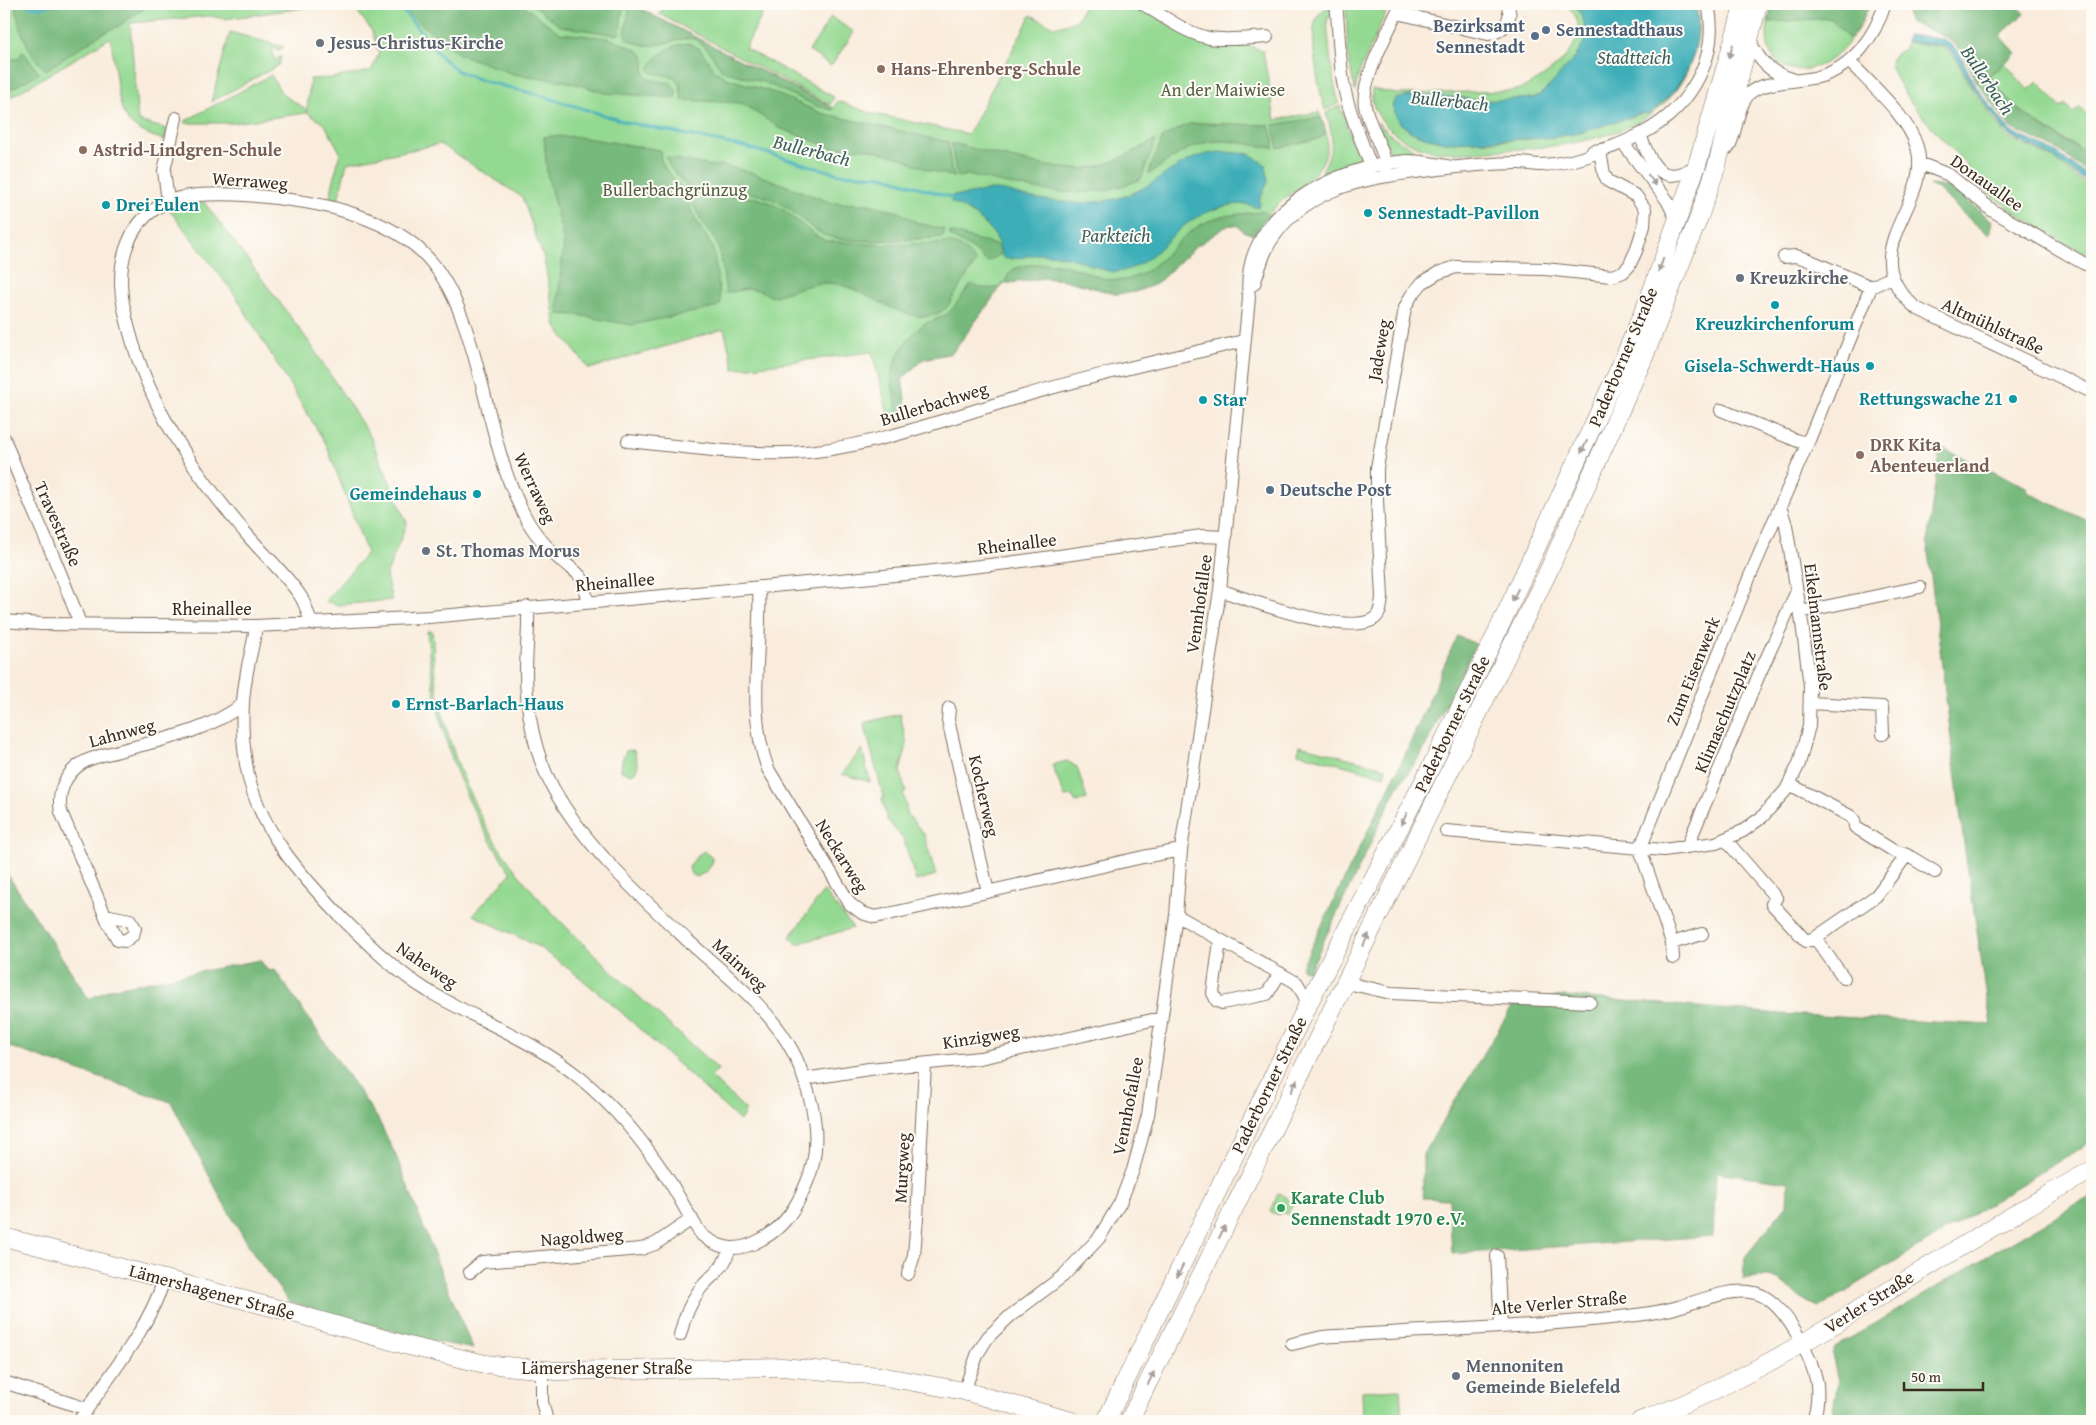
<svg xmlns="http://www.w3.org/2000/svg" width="2096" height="1425" viewBox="0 0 2096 1425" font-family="'Gentium Book Plus',serif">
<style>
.green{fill:#94d992;stroke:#688258}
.forest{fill:#77b97c;stroke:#59724d}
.water{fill:#3eaeb8;stroke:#3c6c6b}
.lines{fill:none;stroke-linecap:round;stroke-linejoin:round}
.stream{stroke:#3eaeb8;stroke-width:3}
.street-casing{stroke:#7e6e60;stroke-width:14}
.secondary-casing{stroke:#7e6e60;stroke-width:19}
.street{stroke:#fff;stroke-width:12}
.secondary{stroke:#fff;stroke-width:18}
.oneway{fill:#a79f9a}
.service-dot{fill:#5c6f8a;stroke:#fdfcf7;stroke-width:2}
.worship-dot{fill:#6b7280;stroke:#fdfcf7;stroke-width:2}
.education-dot{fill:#8d6e63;stroke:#fdfcf7;stroke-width:2}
.culture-dot{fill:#0f9aa8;stroke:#fdfcf7;stroke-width:2}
.leisure-dot{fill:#2e9e5b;stroke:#fdfcf7;stroke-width:2}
.labels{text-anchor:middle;stroke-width:4;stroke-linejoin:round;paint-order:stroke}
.service-label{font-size:18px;font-weight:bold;fill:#4e5e75;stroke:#fdfcf7;text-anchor:start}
.worship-label{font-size:18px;font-weight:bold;fill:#5b616d;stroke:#fdfcf7;text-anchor:start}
.education-label{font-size:18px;font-weight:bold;fill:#785e54;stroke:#fdfcf7;text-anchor:start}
.park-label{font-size:18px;fill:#565f41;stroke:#fdfcf7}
.street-label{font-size:18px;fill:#3b2a1e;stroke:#fdfcf7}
.culture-label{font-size:18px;font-weight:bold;fill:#0d838f;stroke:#fdfcf7;text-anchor:start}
.leisure-label{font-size:18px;font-weight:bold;fill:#27864d;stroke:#fdfcf7;text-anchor:start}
.water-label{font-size:19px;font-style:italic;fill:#3c5f5c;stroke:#fdfcf7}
</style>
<rect width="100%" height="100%" fill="#fdfcf7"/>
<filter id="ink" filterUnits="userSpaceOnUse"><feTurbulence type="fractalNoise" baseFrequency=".02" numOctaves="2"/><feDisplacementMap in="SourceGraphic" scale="10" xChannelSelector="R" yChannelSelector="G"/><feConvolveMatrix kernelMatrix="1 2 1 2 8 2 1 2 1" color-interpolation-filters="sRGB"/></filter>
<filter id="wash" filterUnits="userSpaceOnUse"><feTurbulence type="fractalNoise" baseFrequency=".0096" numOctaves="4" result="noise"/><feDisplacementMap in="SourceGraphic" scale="20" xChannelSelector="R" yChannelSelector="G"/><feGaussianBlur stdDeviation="1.12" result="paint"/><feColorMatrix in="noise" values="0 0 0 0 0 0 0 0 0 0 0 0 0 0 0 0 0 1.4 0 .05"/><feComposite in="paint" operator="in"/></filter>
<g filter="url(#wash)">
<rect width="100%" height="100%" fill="#f9ecdc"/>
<path class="green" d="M4 4H638L637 7 833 108 838 101 870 113 968 134 1031 15 1054 27 1076 21 1085 4H1136L1174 28 1243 43 1263 51 1275 120 1319 112C1323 123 1328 134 1327 146 1325 174 1297 187 1278 204 1269 213 1261 224 1254 235L1243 231 1237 225H1228L1195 247 1156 284 1135 292 1116 294 1065 280 1043 278 1003 284 952 353 923 359 902 379 908 419 891 425 872 352 734 369 724 329 589 369 556 327 544 259 522 197 440 144 347 163 337 204 329 202 340 152 325 125 308 113 307 111V113L232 123H185V121L271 75 282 94 307 110 310 79 333 78 371 71 379 53 372 31 355 8 317 6 225 19 210 16 130 23 138 121 167 129 164 140C152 136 139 132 129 122 115 107 116 59 110 38L4 101Z
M665 4H768L745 48 834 97 830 105 659 14Z
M1346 4H1379L1387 10 1359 73 1355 91 1348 57Z
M1566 4H1575C1589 27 1590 41 1571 62 1562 71 1547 92 1535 97 1522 102 1488 101 1474 100 1469 99 1464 97 1459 97 1441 96 1423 96 1405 96L1400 123 1410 131 1421 136 1444 142 1494 141 1546 138 1580 133 1643 113 1648 114 1667 99 1678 86 1696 4C1701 25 1698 47 1689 67 1660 138 1571 146 1505 150 1481 151 1454 155 1429 150 1403 144 1368 119 1372 89L1396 94 1512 91C1536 86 1583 53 1578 24 1576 16 1571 9 1566 4Z
M1332 7V18H1327C1329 47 1331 75 1339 103L1325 110C1319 90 1310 44 1315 23 1316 18 1320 13 1323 10Z
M831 17 854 32 831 66 809 51Z
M1831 18 1850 40C1828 77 1758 88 1768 22Z
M230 32 284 47 279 50 272 48 275 61 281 56 279 65 211 102Z
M1906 42 1943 47 1954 56 1971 88 2007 137 2054 159 2083 182 2092 185V256C2045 236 2005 207 1966 174L1967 165C1947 143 1891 89 1890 60L1895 54 1905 49Z
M2005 63 2028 90 2038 82 2061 108 2065 104 2073 113 2080 107 2092 121V156L2033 121 1999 91 1989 74 1996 71Z
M1340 106 1344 117 1347 116 1348 120 1345 121 1349 133 1353 132 1354 135 1350 137 1355 148 1359 147 1364 159 1324 172 1322 171C1334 148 1334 138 1326 113Z
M1377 122 1392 136 1415 150 1391 153Z
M204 202 307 339 370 436 407 523 386 576 392 600 338 605 325 601 367 553 326 444 235 295 168 208 177 205Z
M427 631H432C434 649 433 669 437 687 447 742 468 799 498 846 523 884 555 917 588 948 630 990 674 1029 718 1069L711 1077 746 1110 740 1121 620 1011 577 975 539 947 473 915 511 873C458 796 434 724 427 631Z
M900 714 907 745 900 771 906 792 903 793 908 815 924 834 936 875 916 881 904 840 887 820 882 799H884L864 723Z
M1300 745 1386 768 1384 776 1298 753Z
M862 749 870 782 842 774Z
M634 750 638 766 635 772 631 774 621 771 622 760 626 751Z
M1067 761 1077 767 1087 799 1076 802 1072 796 1065 797 1052 765Z
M704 851 712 858 713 863 707 871 697 877 691 874 689 867 696 857Z
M824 891 853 928 797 944 790 937Z
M1278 1194 1287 1197 1286 1200 1293 1203 1288 1215 1281 1212 1279 1215 1270 1212Z
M1400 1389 1402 1421H1363L1362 1391Z"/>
<path class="forest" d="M15 4H157L145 8 117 27 101 34 46 70C28 55 18 27 15 4Z
M401 4H521L560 33 608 38 633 48 641 53 645 60C641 83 652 79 671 83L676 90V98L606 93 565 81 513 74 459 54 417 21Z
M532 4H623L620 33 617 35 560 26Z
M630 4H638L637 7 833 108 832 110 817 106 766 83 723 71 709 51 696 39C667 36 658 55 627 39L625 34Z
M1772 4H1870L1860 26 1850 40 1831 18 1768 22Z
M1906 4H2017L2024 14 2000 35 2016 53 1996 71 1989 74C2012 113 2054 135 2092 156V175L2087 173 2059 150 2011 128 1977 82 1962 51 1946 37 1909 22Z
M689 43 700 49 715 71 726 78 772 92 821 113 948 142 951 168 955 177 928 170 902 158 869 149 833 148 779 128 742 103 682 100 680 85 675 77 652 73 649 69C657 53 672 44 689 43Z
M23 51 39 73 4 93V61L19 58Z
M1321 117 1326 132 1321 138 1278 148 1273 125Z
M1201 123 1269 125 1274 140V148C1252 146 1226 137 1205 143 1184 148 1168 161 1151 173H1148L1163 137 1189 124Z
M551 136 579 137 660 150 661 160 665 168 683 190 695 219 713 248 721 304 714 308 631 325 578 315 558 314V298L564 243 547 173 544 137Z
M1156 140 1141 179C1081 205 1028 188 967 175L958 177 955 167 951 143C988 151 1053 173 1088 168 1111 166 1135 150 1156 140Z
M666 157 711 166 723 165 753 173 832 203 869 204 899 212 918 223 945 230 943 237C917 239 844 246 822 234 803 224 790 205 769 198 743 188 714 192 687 187L670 167Z
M1929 185 1951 187 1992 221 1989 235 1961 212 1938 189Z
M692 192 757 198 771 203 784 210 813 234 826 241 881 245 949 243 963 248 976 262 947 307C914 338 865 282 825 283 807 284 789 292 772 297 753 285 747 289 726 293 723 275 723 252 713 236 706 227 688 203 692 192Z
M1263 210 1268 215 1254 235 1243 231 1237 225H1228L1195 247 1156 284 1135 292 1116 294 1065 280 1055 279 1043 278 1003 284 952 353 923 359 902 379 908 419 899 422 891 377 897 356 909 338 922 325 946 315 953 308 971 284C980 289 994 291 1003 284 1007 280 1008 274 1011 271 1016 267 1030 264 1037 264 1047 263 1057 263 1067 266 1089 271 1108 286 1132 278 1153 271 1167 252 1183 238 1208 215 1228 215 1260 212Z
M950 232 999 246 1001 254 987 262 973 249 950 236Z
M1940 447 2026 487 2029 493 2092 523V1141L1820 1307C1785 1299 1792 1268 1743 1279L1745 1257 1787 1205 1788 1182 1716 1172 1713 1236 1452 1254 1449 1199 1423 1198V1154L1515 1002 1565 996 1781 1014 1991 1025 1964 844 1927 544Z
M1457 636 1476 644 1421 755 1397 788 1309 972 1301 968 1405 755Z
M4 869 89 999 110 989 260 960 268 971 275 970 378 1119 396 1156 437 1262 473 1349 414 1337 289 1302 255 1256 224 1204 171 1102 4 1045Z
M2092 1196V1421H1831L1838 1381 1832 1354 1835 1347C1921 1298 2005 1243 2092 1196Z"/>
<path class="water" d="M1575 4H1694C1707 46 1683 91 1648 114L1642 113 1580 133 1547 138 1444 142 1421 136 1410 131 1400 123 1392 106 1395 99C1420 92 1450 97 1475 100 1487 101 1501 100 1513 99 1520 99 1529 99 1536 97 1549 90 1561 72 1571 62 1590 41 1589 27 1575 4Z
M1907 35 1944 39 1959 52 1975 85 2010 131 2057 153 2087 176 2092 178V183L2084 180 2054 158 2008 135 1972 87 1955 55 1944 46 1906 41Z
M1226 152 1250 154 1266 165 1268 182 1259 201 1260 204 1257 208C1248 203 1241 204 1231 205 1215 208 1198 215 1185 225 1162 243 1144 272 1112 272 1090 266 1067 253 1043 254 1029 254 1017 261 1003 258 1000 252 1000 245 997 239 986 221 970 211 951 202L953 195C968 197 980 190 994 190 1005 190 1017 195 1028 197 1059 203 1092 206 1122 197 1163 185 1179 152 1226 152Z"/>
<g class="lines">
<path class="stream" d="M57 4H70
M396 4 409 17 441 57 458 71 480 80 539 95 626 122 749 148 839 174 883 176 956 199
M28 6 42 8 51 4"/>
</g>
</g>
<g filter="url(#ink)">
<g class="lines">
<defs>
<path id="street" d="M1143 4C1163 16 1185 33 1209 38 1228 41 1248 38 1267 37
M1336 4C1339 30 1339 56 1343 82 1348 111 1361 139 1371 167
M1397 13 1488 34C1504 32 1514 19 1507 4
M1750 41C1760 62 1769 72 1792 79
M1849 61C1870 84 1908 116 1917 147 1934 205 1849 251 1916 308L2092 392
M1640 135C1652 166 1662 189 1697 165
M1623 143 1667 200 1677 220
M1728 148C1737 133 1736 109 1748 95 1754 87 1767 85 1776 83 1790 81 1804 80 1818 77 1853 68 1875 36 1885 4
M1593 151C1607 150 1620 144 1633 138 1685 115 1721 62 1708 4
M1919 163 1949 175 1993 211 2083 263 2092 266
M1388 172C1384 148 1370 129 1365 106 1360 81 1390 28 1401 4
M168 201 164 171 176 118
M1784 257 1796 256 1806 259 1871 287 1892 277
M1254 284C1260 267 1264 249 1275 235 1309 187 1369 177 1424 171 1455 167 1487 163 1518 163 1526 163 1534 165 1541 165 1562 164 1581 160 1600 151
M1721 410 1798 441 1803 442 1809 440 1871 287
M4 438C27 501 58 561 80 624
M628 441C690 447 753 458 816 451 883 443 948 418 1013 399 1089 376 1167 359 1244 341
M759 587C762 648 746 711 768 769L850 904 862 913 875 917 1143 857 1181 850
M1220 590C1249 600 1350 638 1375 618 1381 613 1381 605 1382 597L1377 500V468L1405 308 1411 296 1422 283 1438 273 1456 267 1545 269 1612 276 1623 272 1629 266 1636 251 1644 226 1645 209 1636 196 1608 181 1604 174 1600 151
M1800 612 1920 587
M4 621 41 624 256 626 429 617 906 574 1008 563 1202 536 1226 537
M312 624C308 615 306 605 301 597 287 575 261 552 244 531 188 465 144 399 125 313 115 271 123 224 165 203 200 185 307 199 344 211 371 219 400 231 421 251 476 302 482 414 510 483 517 500 525 520 537 535 543 542 549 550 556 556 564 564 577 570 582 579 585 586 586 595 587 602
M256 626C254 644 248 661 246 678 241 705 242 737 246 764 256 827 301 876 344 920 370 946 397 972 428 991 478 1020 535 1041 580 1078 614 1106 644 1142 668 1179 680 1197 689 1218 702 1235 722 1251 740 1252 762 1239 785 1227 797 1206 807 1182 817 1159 817 1131 812 1106 807 1087 802 1069 793 1052 769 1006 723 973 686 939 638 894 585 846 553 788 535 755 526 711 526 673 526 651 529 629 528 607
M1810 703 1882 707 1883 734
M949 708 948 720 988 892
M1789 784 1850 816 1854 820 1855 827 1894 851 1907 855 1876 896 1815 938 1844 978
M1446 831 1663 850 1716 843 1743 831 1762 817 1786 790 1799 764 1809 726 1810 686 1802 623 1786 525 1780 506
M1725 839 1776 898 1772 904 1806 941 1815 938
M1687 847 1758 677 1797 591
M1907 855 1935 872
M105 915 130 920 135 928 133 935 125 941 118 940 108 922 61 812C57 792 65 774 82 763 94 756 109 754 122 750 165 739 208 731 243 704
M1176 915 1297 983 1306 999V1008
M1220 941 1213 993 1217 1001 1222 1003 1267 994 1280 973
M1672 943 1702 934
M1673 958 1672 943 1640 849 1750 576 1809 440
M1345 981 1356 985 1391 993 1590 1002
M805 1079 869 1069 980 1058 1161 1018
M1497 1256 1501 1326
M470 1272 482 1262 641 1249 655 1244 692 1219
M908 1274 914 1255 917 1218 925 1064
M680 1335C684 1318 690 1303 700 1289 712 1274 725 1269 729 1249
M1292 1344 1322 1337C1424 1330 1527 1328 1629 1316 1645 1314 1662 1312 1678 1307 1701 1301 1730 1287 1755 1293 1784 1300 1812 1356 1817 1384 1818 1396 1817 1410 1813 1421
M542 1371V1402L547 1421
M4 1382 87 1409
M964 1391 978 1353 988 1337 1010 1316 1063 1276 1099 1238 1120 1203 1133 1170 1148 1115 1176 915 1181 850 1220 590 1249 298C1239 213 1336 166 1407 161 1422 161 1437 164 1452 167
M79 1421C109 1375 147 1332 164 1280"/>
<path id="secondary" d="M4 1237 290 1312 409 1346 485 1364 557 1371 782 1367 880 1376 964 1391 1071 1421
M1106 1421 1306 1008 1429 771 1493 641 1621 365 1650 296 1697 165 1744 4
M1129 1421 1547 574 1644 357 1699 217 1717 165 1758 4
M1640 1421C1728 1390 1808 1341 1887 1292 1955 1250 2022 1208 2092 1170"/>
</defs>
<use href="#street" class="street-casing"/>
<use href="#secondary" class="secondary-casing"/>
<use href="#street" class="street"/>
<use href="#secondary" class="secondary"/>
</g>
<defs><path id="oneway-solid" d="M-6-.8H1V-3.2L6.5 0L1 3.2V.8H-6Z" transform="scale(1.25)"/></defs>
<g class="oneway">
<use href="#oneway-solid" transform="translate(1731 51) rotate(107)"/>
<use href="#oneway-solid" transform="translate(1652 180) rotate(53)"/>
<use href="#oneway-solid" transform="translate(1661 265) rotate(110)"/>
<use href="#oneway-solid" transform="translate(1584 447) rotate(115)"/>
<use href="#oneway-solid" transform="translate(1515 595) rotate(116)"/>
<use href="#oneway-solid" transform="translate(1404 819) rotate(117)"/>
<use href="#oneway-solid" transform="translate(1366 940) rotate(-64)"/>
<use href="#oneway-solid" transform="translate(1294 1086) rotate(-64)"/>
<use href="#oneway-solid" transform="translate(1222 1232) rotate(-64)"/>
<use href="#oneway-solid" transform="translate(1180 1271) rotate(116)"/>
<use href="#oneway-solid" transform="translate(1151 1378) rotate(-64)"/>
</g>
</g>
<g class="service-dot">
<circle cx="1546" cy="30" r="5"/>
<circle cx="1535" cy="36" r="5"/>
<circle cx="1270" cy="490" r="5"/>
</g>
<g class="worship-dot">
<circle cx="320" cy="43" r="5"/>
<circle cx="1740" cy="278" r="5"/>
<circle cx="426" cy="551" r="5"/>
<circle cx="1456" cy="1376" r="5"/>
</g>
<g class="education-dot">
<circle cx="881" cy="69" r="5"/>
<circle cx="83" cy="150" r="5"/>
<circle cx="1860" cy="455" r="5"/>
</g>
<g class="culture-dot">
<circle cx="106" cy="205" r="5"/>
<circle cx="1368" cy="213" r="5"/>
<circle cx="1775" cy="305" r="5"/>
<circle cx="1870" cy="366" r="5"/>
<circle cx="2013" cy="399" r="5"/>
<circle cx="1203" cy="400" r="5"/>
<circle cx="477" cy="494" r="5"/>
<circle cx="396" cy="704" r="5"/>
</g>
<circle class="leisure-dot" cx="1281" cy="1208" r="5"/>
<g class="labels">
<g class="service-label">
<text x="1525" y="32" text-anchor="end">Bezirksamt<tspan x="1525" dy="21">Sennestadt</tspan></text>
<text x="1556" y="36">Sennestadthaus</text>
<text x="1280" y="496">Deutsche Post</text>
</g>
<g class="worship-label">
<text x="330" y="49">Jesus-Christus-Kirche</text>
<text x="1750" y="284">Kreuzkirche</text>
<text x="436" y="557">St. Thomas Morus</text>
<text x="1466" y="1372">Mennoniten<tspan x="1466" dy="21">Gemeinde Bielefeld</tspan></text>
</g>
<g class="education-label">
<text x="891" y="75">Hans-Ehrenberg-Schule</text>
<text x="93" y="156">Astrid-Lindgren-Schule</text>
<text x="1870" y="451">DRK Kita<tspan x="1870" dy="21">Abenteuerland</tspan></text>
</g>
<g class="park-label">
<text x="1223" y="96">An der Maiwiese</text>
<text x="675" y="196">Bullerbachgrünzug</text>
</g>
<g class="street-label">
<text transform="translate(250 181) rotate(4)" y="6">Werraweg</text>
<text transform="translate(1987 183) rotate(35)" y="6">Donauallee</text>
<text transform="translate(1993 326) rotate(25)" y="6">Altmühlstraße</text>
<text transform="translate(1379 350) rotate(-80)" y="6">Jadeweg</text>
<text transform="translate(1623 357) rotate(-67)" y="6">Paderborner Straße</text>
<text transform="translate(934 404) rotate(-17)" y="6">Bullerbachweg</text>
<text transform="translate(535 488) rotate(65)" y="6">Werraweg</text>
<text transform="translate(58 524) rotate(66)" y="6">Travestraße</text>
<text transform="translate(1017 544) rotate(-7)" y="6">Rheinallee</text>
<text transform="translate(615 582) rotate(-5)" y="6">Rheinallee</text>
<text transform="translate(1199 604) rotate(-82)" y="6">Vennhofallee</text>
<text x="212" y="615">Rheinallee</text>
<text transform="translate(1818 627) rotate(83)" y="6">Eikelmannstraße</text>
<text transform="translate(1693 671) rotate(-68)" y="6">Zum Eisenwerk</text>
<text transform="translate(1725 712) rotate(-67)" y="6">Klimaschutzplatz</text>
<text transform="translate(1452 724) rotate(-64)" y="6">Paderborner Straße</text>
<text transform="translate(122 733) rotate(-15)" y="6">Lahnweg</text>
<text transform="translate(984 796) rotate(77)" y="6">Kocherweg</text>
<text transform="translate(842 856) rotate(58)" y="6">Neckarweg</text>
<text transform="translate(427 965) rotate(34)" y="6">Naheweg</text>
<text transform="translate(740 965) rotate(43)" y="6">Mainweg</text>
<text transform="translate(981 1037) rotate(-9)" y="6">Kinzigweg</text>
<text transform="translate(1269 1085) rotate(-64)" y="6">Paderborner Straße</text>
<text transform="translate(1128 1106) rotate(-79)" y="6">Vennhofallee</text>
<text transform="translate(902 1168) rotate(-87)" y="6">Murgweg</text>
<text transform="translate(582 1237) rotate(-4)" y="6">Nagoldweg</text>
<text transform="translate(212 1292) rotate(15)" y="6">Lämershagener Straße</text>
<text transform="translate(1869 1302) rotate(-32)" y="6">Verler Straße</text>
<text transform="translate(1559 1303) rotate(-5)" y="6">Alte Verler Straße</text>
<text x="607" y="1374">Lämershagener Straße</text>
</g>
<g class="culture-label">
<text x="116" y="211">Drei Eulen</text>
<text x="1378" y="219">Sennestadt-Pavillon</text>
<text x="1775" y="330" text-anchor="middle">Kreuzkirchenforum</text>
<text x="1860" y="372" text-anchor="end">Gisela-Schwerdt-Haus</text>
<text x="2003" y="405" text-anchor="end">Rettungswache 21</text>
<text x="1213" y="406">Star</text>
<text x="467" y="500" text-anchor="end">Gemeindehaus</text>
<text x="406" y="710">Ernst-Barlach-Haus</text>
</g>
<g class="leisure-label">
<text x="1291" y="1204">Karate Club<tspan x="1291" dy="21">Sennenstadt 1970 e.V.</tspan></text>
</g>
<g class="water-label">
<text x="1634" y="64">Stadtteich</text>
<text transform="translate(1988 80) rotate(56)" y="7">Bullerbach</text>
<text transform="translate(1450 100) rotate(6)" y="7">Bullerbach</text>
<text transform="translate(812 150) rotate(14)" y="7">Bullerbach</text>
<text x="1116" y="242">Parkteich</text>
</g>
</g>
<rect width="2096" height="1425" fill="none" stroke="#fdfcf7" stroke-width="20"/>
<path d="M1904 1382v8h79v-8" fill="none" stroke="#3b2a1e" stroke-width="2.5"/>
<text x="1911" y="1382" font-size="15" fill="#3b2a1e" stroke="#fdfcf7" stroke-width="4" paint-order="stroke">50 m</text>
</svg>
